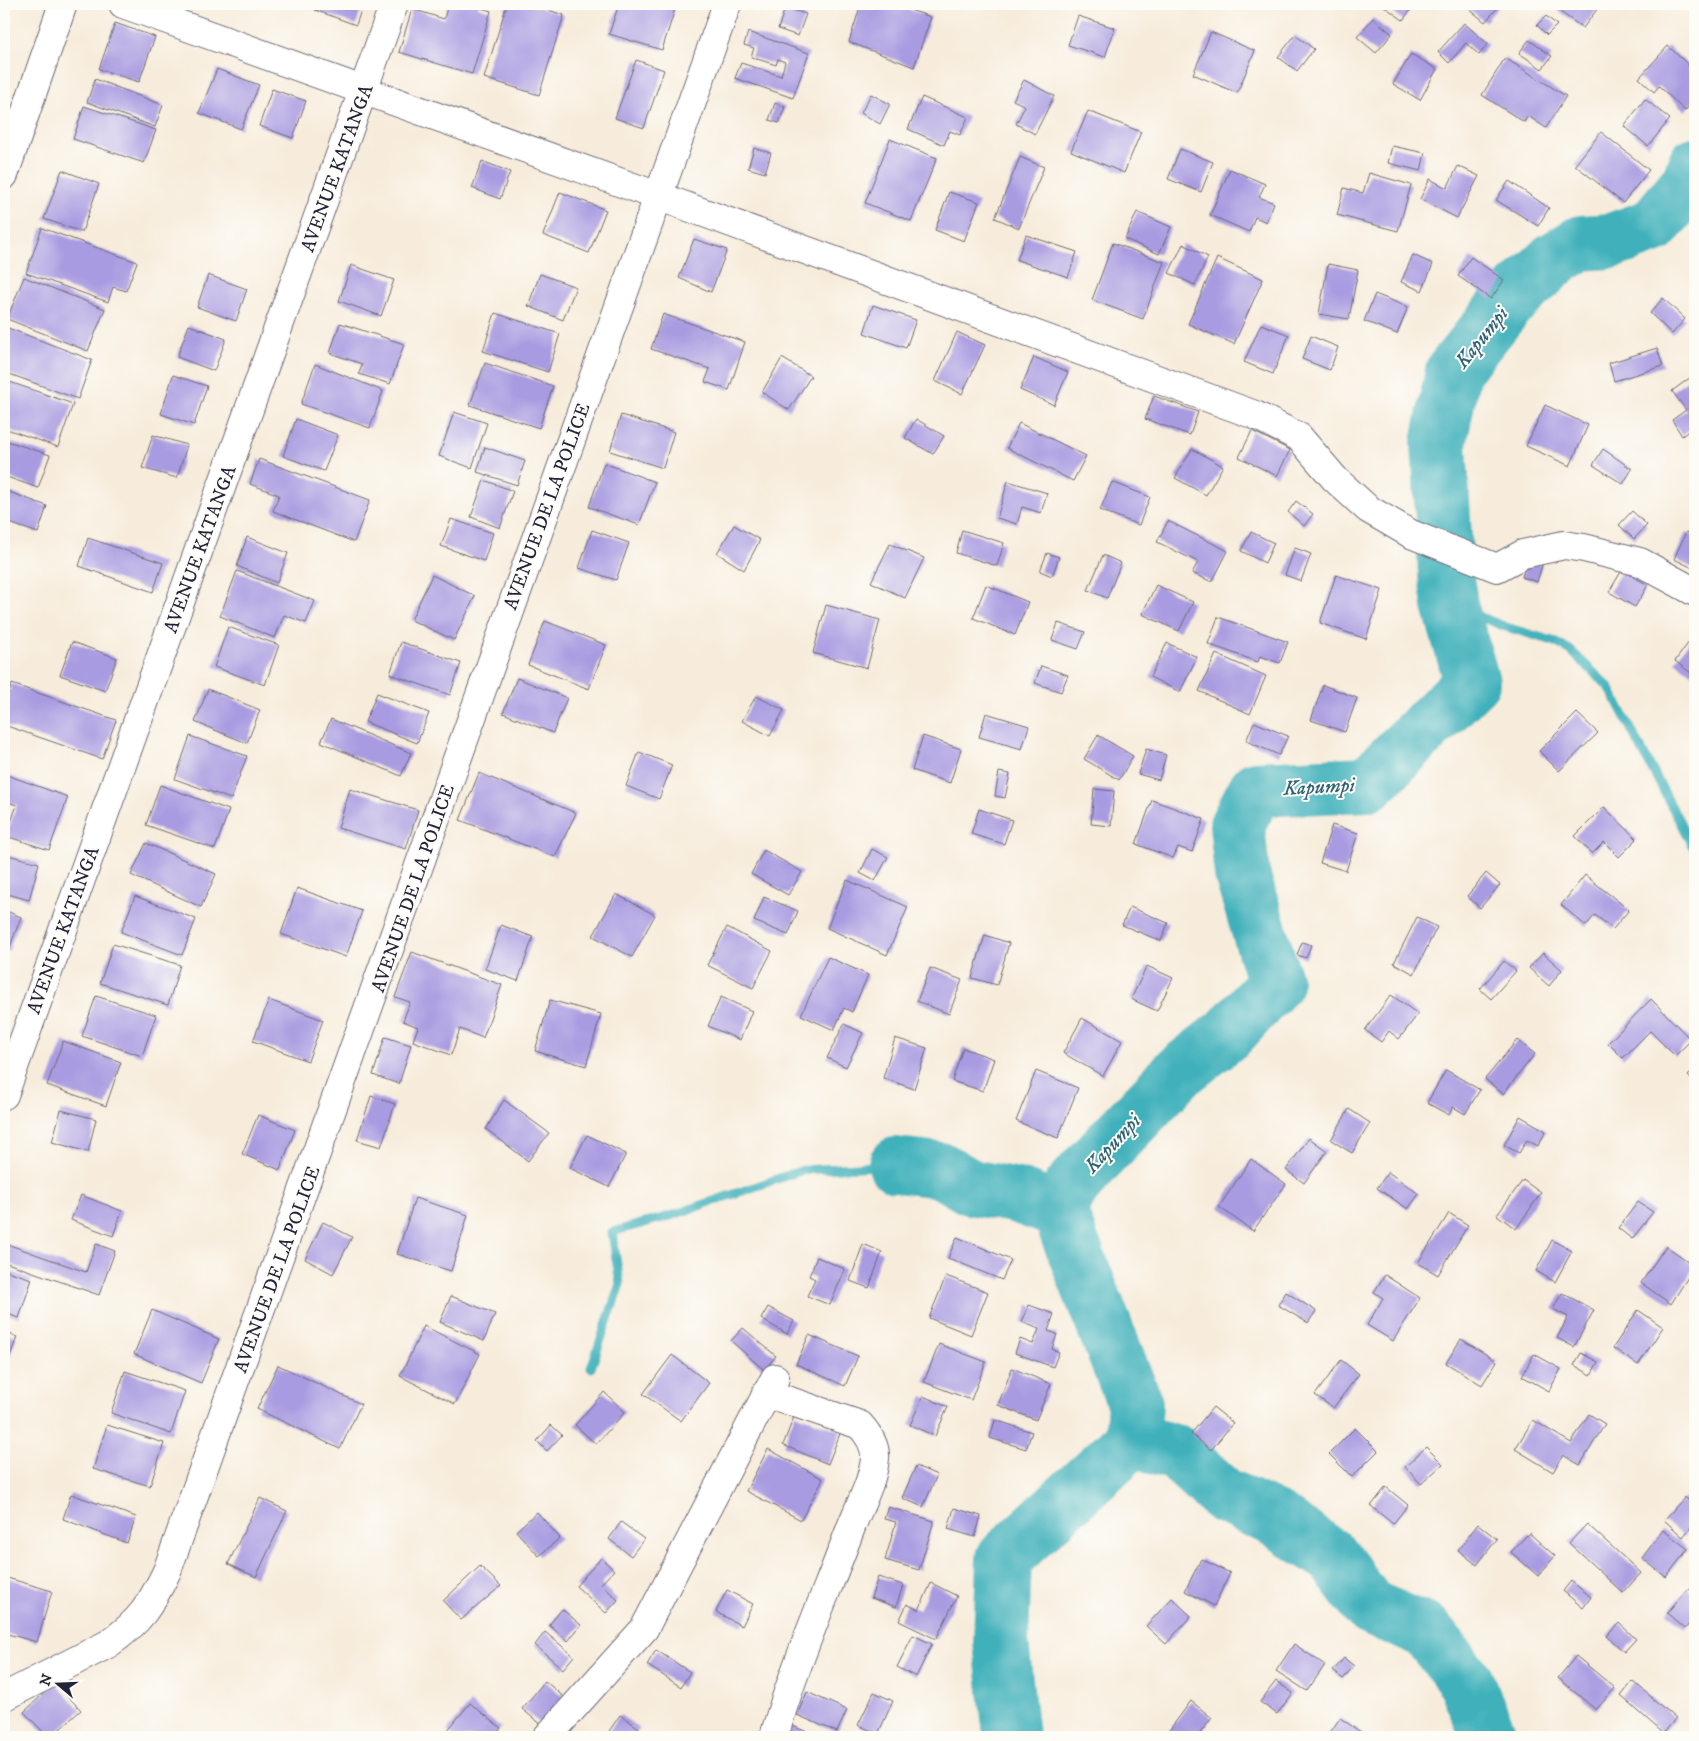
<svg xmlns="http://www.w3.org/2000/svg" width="1699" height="1741" viewBox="0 0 1699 1741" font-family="'IM FELL DW Pica',serif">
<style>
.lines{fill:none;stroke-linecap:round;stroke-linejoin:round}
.stream{stroke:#41b1bb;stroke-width:9}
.river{stroke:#41b1bb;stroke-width:56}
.building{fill:#a99be1}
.minor-casing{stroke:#6d6973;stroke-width:30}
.minor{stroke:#fff;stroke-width:28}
.labels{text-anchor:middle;stroke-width:4;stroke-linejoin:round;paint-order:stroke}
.street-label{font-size:19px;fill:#22223b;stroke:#fdfcf7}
.water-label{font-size:20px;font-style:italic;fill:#306275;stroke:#fdfcf7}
</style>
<rect width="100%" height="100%" fill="#fdfcf7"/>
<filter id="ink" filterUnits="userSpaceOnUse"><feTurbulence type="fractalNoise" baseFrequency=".02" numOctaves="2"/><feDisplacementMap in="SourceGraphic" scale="10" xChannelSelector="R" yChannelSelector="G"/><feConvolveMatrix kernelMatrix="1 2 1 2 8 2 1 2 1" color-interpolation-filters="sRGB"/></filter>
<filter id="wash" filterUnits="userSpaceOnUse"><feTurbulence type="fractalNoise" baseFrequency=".0096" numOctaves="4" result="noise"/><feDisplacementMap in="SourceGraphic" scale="20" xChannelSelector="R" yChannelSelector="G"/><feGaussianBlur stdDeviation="1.12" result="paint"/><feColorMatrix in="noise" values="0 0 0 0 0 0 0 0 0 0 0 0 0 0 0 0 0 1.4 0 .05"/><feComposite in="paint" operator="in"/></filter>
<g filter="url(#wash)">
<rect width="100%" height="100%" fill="#f7ecdb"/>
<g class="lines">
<path class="stream" d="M1450 605 1506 627 1553 641 1570 650 1609 687 1695 851
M591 1368 620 1284 612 1232 670 1216 803 1170 896 1165"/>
<path class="river" d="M896 1165 941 1170 970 1187 1018 1196 1059 1211 1070 1189 1094 1161 1179 1072 1230 1032 1275 983 1242 874 1237 825 1256 789 1368 784 1472 682 1450 605 1446 575 1439 443 1453 371 1507 304 1555 259 1581 243 1611 241 1653 226 1689 182 1695 165
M1059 1211 1135 1404 1132 1440 1177 1453 1223 1495 1279 1521 1333 1557 1369 1607 1426 1631 1465 1680 1490 1737
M1011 1737 1001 1642 1004 1558 1132 1440"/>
</g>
<g id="blocks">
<path class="building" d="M318 4H363L356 25 315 10Z
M448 4H479L478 7 491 11 472 74 399 52 412 9 444 19Z
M507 4H528L564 15 539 95 484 78Z
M619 4H658L675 9 662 50 609 34Z
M861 4H892L931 17 914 67 849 42Z
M1381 4H1415L1403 20Z
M1463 4H1501L1485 22Z
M1549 4H1601L1583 28Z
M785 8 806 14 798 36 778 29Z
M1078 16 1115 28 1105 57 1068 45Z
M1546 16 1557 25 1547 35 1537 25Z
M1373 18 1392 34 1376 53 1357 37Z
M115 23 155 37 139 82 99 69Z
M1464 23 1488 44 1479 55 1466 43 1449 63 1438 52Z
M748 32 809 53 793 98 735 78 741 63 781 76 785 62 778 59 776 65 751 57 754 48 744 45Z
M1211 32 1255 51 1237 93 1193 74Z
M1295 35 1314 49 1297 71 1278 57Z
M1529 40 1552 56 1542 69 1519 53Z
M1668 46 1695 71V99L1685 111 1659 86 1654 92 1639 78Z
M1411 54 1437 69 1420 100 1393 84Z
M1505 58 1566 96 1546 128 1528 116 1524 122 1482 95Z
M636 60 664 70 644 128 615 118Z
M217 69 259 85 241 129 199 113Z
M95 79 163 105 155 127 87 102Z
M1024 80 1054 96 1035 134 1016 124 1025 106 1013 100Z
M272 89 306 101 293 138 259 126Z
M871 94 890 104 880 124 861 113Z
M922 97 968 117 960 135 950 131 944 145 908 129Z
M1645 99 1670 119 1648 146 1624 126Z
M775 103 785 107 779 123 769 120Z
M84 106 156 130 144 163 73 139Z
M1088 111 1141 132 1124 173 1071 151Z
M1601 132 1649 170 1623 203 1575 165Z
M890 139 937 158 911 221 865 203Z
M1392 146 1425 153 1421 171 1388 163Z
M754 148 771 153 765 173 748 168Z
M1180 149 1213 162 1201 192 1168 179Z
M1020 157 1044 167 1019 228 995 218Z
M482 161 510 172 500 199 472 188Z
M1458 166 1479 176 1457 218 1420 199 1430 179 1447 188Z
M1230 169 1265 184 1259 197 1274 203 1266 222 1255 217 1249 232 1210 215Z
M62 170 99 184 82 232 44 219Z
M1369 173 1411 185 1398 231 1337 215 1344 188 1363 193Z
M1509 181 1549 208 1538 226 1496 200Z
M560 192 606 210 589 253 543 235Z
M949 192 979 202 964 241 935 230Z
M1137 212 1171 227 1159 254 1125 239Z
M42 228 137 262 126 291 113 287 108 302 26 273Z
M1026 235 1077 252 1068 277 1017 260Z
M694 239 727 250 711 292 679 278Z
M1113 243 1164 262 1143 319 1092 300Z
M1183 244 1208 257 1195 285 1169 273Z
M1413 255 1433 264 1422 291 1401 282Z
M1471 257 1504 280 1491 299 1458 276Z
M1217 258 1263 279 1234 344 1188 324Z
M1328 264 1358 270 1349 319 1319 314Z
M351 265 394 280 381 316 339 301Z
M540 274 576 287 563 320 528 306Z
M208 275 247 289 236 321 197 307Z
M24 277 105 309 88 351 7 319Z
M1375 294 1408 307 1397 334 1364 321Z
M1663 298 1685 319 1672 334 1650 313Z
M873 305 916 320 906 348 864 333Z
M495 313 560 334 548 372 483 351Z
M663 314 745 342 729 390 705 382 710 369 651 349Z
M340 323 404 344 390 384 359 374 362 364 330 353Z
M1261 324 1289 335 1273 374 1244 362Z
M189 325 226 339 214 371 177 357Z
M8 328 92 360 78 399 4 372V339Z
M957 332 985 345 962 394 935 381Z
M1311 336 1338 347 1330 370 1302 359Z
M1657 348 1663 366 1614 381 1609 363Z
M1034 357 1068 372 1054 405 1020 390Z
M782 358 811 376 789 410 762 392Z
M485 363 553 386 539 428 470 405Z
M315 364 383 391 370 428 301 404Z
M1695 374V426L1682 436 1672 420 1686 410 1672 391Z
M173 375 207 386 194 425 161 414Z
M4 380 73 404 58 447 4 428Z
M1154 396 1198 412 1190 435 1145 419Z
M1545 405 1588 425 1570 466 1526 446Z
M454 412 487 423 472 468 439 456Z
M621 415 674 432 663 468 610 451Z
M296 419 338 435 324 471 283 456Z
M916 419 944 436 933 454 905 438Z
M1019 423 1086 456 1073 481 1007 448Z
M1252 431 1290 450 1277 476 1239 457Z
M153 435 187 445 177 478 142 468Z
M4 440 50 455 38 488 4 476Z
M485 447 525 461 517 485 477 472Z
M1192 449 1223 466 1206 495 1175 478Z
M1603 449 1632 469 1623 484 1593 465Z
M259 459 370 500 354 542 273 511 279 495 250 484Z
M604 463 655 482 639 525 589 507Z
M484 480 513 491 500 528 471 517Z
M1008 481 1047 493 1041 513 1022 507 1017 524 997 518Z
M1112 482 1150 497 1139 525 1100 510Z
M4 490 47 506 38 533 4 521Z
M1296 501 1313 514 1304 526 1288 512Z
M1632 511 1647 525 1634 539 1619 525Z
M451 519 493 533 484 561 441 546Z
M1168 521 1228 551 1212 582 1192 573 1198 562 1157 542Z
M734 525 760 540 744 570 717 553Z
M592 530 629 543 616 580 579 568Z
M962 530 1004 543 997 566 956 553Z
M1251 532 1274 543 1265 563 1241 551Z
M1686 532 1695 536V569L1674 559Z
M247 537 288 553 277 583 237 566Z
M88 538 163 563 153 592 79 566Z
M890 544 924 558 905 598 871 582Z
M1295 548 1311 554 1301 581 1285 575Z
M1047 553 1059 557 1052 576 1040 571Z
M1103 555 1121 563 1107 598 1088 590Z
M1527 560 1542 565 1537 582 1522 577Z
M1622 570 1648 585 1635 607 1609 592Z
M237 571 315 601 306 623 284 615 275 638 220 616Z
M432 575 475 596 454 640 411 620Z
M1336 575 1382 590 1366 639 1320 623Z
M986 585 1028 602 1015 635 973 618Z
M1156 585 1193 602 1179 631 1142 614Z
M826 605 880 620 867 668 813 653Z
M1218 617 1288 642 1280 663 1260 656 1258 662 1208 644Z
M545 621 606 645 589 689 528 665Z
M1058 623 1085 632 1078 649 1052 640Z
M228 627 279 645 265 685 214 667Z
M1695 634V676L1675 661Z
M72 642 117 658 105 691 60 675Z
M401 642 461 663 450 695 390 674Z
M1167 643 1197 657 1180 692 1150 677Z
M1216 654 1266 676 1250 714 1199 691Z
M1041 666 1068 675 1061 692 1035 683Z
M517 678 567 698 553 733 503 713Z
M12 684 116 720 102 759 4 725V707Z
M1323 685 1357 698 1345 732 1311 720Z
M208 689 260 710 247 743 195 722Z
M377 693 429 713 417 743 365 722Z
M756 696 784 710 770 736 742 721Z
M986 713 1029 726 1022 749 979 737Z
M1577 713 1598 733 1559 771 1539 751Z
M331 719 411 753 401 776 321 742Z
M1254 722 1288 736 1279 755 1246 741Z
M1098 735 1133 756 1119 780 1084 759Z
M190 736 247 756 231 799 175 779Z
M923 736 961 749 950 783 912 770Z
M1146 749 1166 755 1159 780 1138 774Z
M639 752 672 765 659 799 626 786Z
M999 772 1010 774 1005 798 995 796Z
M479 773 576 813 555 857 460 820Z
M4 774 68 797 49 850 6 836 17 805 4 801Z
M160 785 229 810 215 849 146 825Z
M350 789 418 810 406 849 338 828Z
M1094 789 1114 791 1111 826 1091 824Z
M1152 800 1204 819 1192 852 1178 847 1173 858 1136 844Z
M1604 807 1637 839 1619 857 1604 842 1592 854 1575 836Z
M979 809 1012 820 1004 844 971 834Z
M1332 825 1358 833 1346 871 1320 863Z
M146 843 216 874 201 907 131 875Z
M872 849 888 857 875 881 860 873Z
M764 850 802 872 788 895 751 874Z
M4 854 39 863 29 900 4 893Z
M1486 873 1500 885 1480 908 1467 896Z
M1585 875 1629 910 1613 929 1595 915 1586 926 1561 905Z
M847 880 908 907 887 955 827 928Z
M297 888 362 911 346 957 281 934Z
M616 894 655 915 632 957 593 936Z
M135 896 196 919 182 955 121 932Z
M764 897 798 911 788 935 754 921Z
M1130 907 1168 923 1161 941 1122 925Z
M4 910 21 917 8 952 4 950Z
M1417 917 1437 927 1414 974 1394 963Z
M501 925 533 937 518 981 485 969Z
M727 927 772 951 753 988 707 965Z
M985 935 1009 943 997 985 972 978Z
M1302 942 1311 945 1306 958 1297 955Z
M113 944 180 965 168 1005 100 983Z
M412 952 502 985 483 1038 460 1029 451 1055 413 1041 418 1027 403 1021 410 1002 395 997Z
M1543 953 1562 970 1549 986 1529 968Z
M828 957 868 975 852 1012 844 1008 834 1030 801 1015Z
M1504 961 1516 971 1491 999 1480 989Z
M1147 966 1173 978 1157 1011 1131 999Z
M930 968 962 980 949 1014 917 1001Z
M1391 995 1418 1014 1399 1039 1389 1031 1381 1042 1365 1030Z
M96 996 156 1015 142 1056 82 1036Z
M721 997 752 1011 740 1040 708 1026Z
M1651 999 1691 1040 1675 1056 1650 1031 1623 1058 1608 1043Z
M269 1000 323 1020 308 1061 253 1041Z
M550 1000 601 1014 586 1066 535 1051Z
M1082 1018 1122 1041 1103 1076 1063 1053Z
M844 1024 863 1033 846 1067 827 1058Z
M385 1037 411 1045 399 1084 373 1075Z
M895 1038 927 1048 914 1089 883 1078Z
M1517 1040 1535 1054 1503 1094 1485 1079Z
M63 1041 121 1062 106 1106 47 1085Z
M963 1048 994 1059 983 1091 952 1081Z
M1695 1068V1083L1688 1076Z
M1446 1070 1480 1090 1465 1114 1453 1107 1449 1115 1427 1103Z
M1036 1071 1078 1088 1058 1138 1016 1121Z
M371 1096 395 1104 381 1147 357 1140Z
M504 1100 549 1133 528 1161 486 1129Z
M1349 1109 1370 1123 1352 1153 1331 1140Z
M61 1110 96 1119 88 1152 52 1142Z
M258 1115 295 1130 280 1170 242 1154Z
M1520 1116 1546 1131 1538 1146 1527 1140 1519 1153 1504 1145Z
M587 1135 626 1154 609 1187 570 1168Z
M1309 1138 1327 1151 1304 1183 1286 1170Z
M1251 1159 1286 1184 1253 1231 1219 1207Z
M1388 1172 1419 1194 1408 1209 1377 1188Z
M1523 1180 1541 1193 1516 1229 1497 1215Z
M81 1195 122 1211 113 1236 71 1220Z
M415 1198 468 1215 451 1271 397 1254Z
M1638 1202 1653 1212 1632 1239 1618 1228Z
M1449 1213 1468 1225 1438 1275 1418 1263Z
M323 1222 352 1237 333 1274 305 1259Z
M957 1237 1011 1260 1002 1280 948 1258Z
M1552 1240 1572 1251 1555 1282 1536 1271Z
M4 1243 86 1272 96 1244 115 1251 99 1295 4 1262Z
M863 1244 882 1252 869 1288 850 1281Z
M1666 1246 1695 1266 1671 1304 1641 1283Z
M817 1257 845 1269 830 1305 807 1296 815 1279 809 1276Z
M4 1270 32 1279 19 1318 4 1313Z
M1385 1275 1420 1298 1393 1341 1367 1325 1383 1298 1374 1292Z
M946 1276 988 1292 971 1335 929 1318Z
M1286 1292 1316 1311 1308 1323 1278 1305Z
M1562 1293 1594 1310 1574 1347 1557 1338 1568 1317 1553 1309Z
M451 1296 495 1314 484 1341 440 1322Z
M1029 1305 1054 1314 1048 1331 1057 1334 1052 1349 1059 1352 1053 1367 1015 1353 1020 1339 1033 1344 1039 1329 1022 1322Z
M768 1307 794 1321 787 1334 761 1319Z
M152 1310 219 1339 201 1383 134 1354Z
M1638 1310 1663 1327 1638 1365 1613 1348Z
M424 1326 480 1354 455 1404 400 1376Z
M743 1328 776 1356 764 1370 731 1341Z
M4 1332 17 1337 4 1372Z
M809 1335 858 1356 845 1386 796 1364Z
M1461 1339 1497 1361 1482 1385 1446 1363Z
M939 1344 986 1362 971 1400 924 1382Z
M1581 1353 1598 1362 1591 1375 1574 1365Z
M1534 1354 1561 1369 1549 1391 1522 1376Z
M672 1355 709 1383 681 1421 643 1394Z
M1341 1360 1359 1374 1333 1408 1315 1395Z
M278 1365 361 1404 340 1449 257 1409Z
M1012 1368 1051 1384 1036 1420 998 1405Z
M125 1371 185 1391 171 1434 111 1413Z
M604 1392 625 1412 596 1444 575 1425Z
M923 1396 948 1407 935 1436 910 1425Z
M1213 1407 1233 1423 1211 1450 1191 1434Z
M795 1414 841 1431 828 1464 783 1445Z
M1589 1414 1605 1424 1580 1465 1563 1455 1553 1472 1515 1449 1533 1420 1571 1443Z
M995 1420 1032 1432 1026 1449 990 1438Z
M107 1425 164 1443 150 1486 93 1469Z
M551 1425 562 1435 547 1451 537 1441Z
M1355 1428 1378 1451 1352 1477 1329 1454Z
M1426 1447 1443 1464 1421 1484 1405 1467Z
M768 1449 823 1479 801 1520 746 1491Z
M916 1466 937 1475 923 1507 902 1498Z
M1386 1487 1408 1505 1393 1524 1371 1506Z
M71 1494 136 1517 127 1543 63 1519Z
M1685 1497 1695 1506V1522L1683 1537 1664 1520Z
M260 1498 287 1511 256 1577 228 1564Z
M888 1507 934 1521 919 1570 885 1560 896 1522 884 1519Z
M954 1508 981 1516 975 1537 948 1529Z
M537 1512 560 1538 539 1556 516 1531Z
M621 1522 644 1539 631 1556 609 1539Z
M1478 1524 1497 1539 1477 1565 1458 1550Z
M1587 1524 1641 1573 1623 1593 1569 1543Z
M1663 1530 1688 1549 1666 1577 1642 1558Z
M1529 1533 1555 1556 1538 1576 1511 1552Z
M601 1558 614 1570 601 1584 618 1600 606 1613 576 1586Z
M1201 1559 1230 1573 1214 1606 1185 1591Z
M480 1566 501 1586 461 1620 443 1601Z
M4 1577 52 1591 37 1642 4 1633Z
M878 1577 903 1585 896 1607 871 1598Z
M1571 1581 1591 1597 1583 1608 1563 1591Z
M931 1583 957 1596 936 1639 899 1621 907 1604 919 1610Z
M1688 1588 1695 1594V1616L1685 1629 1667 1613Z
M727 1590 753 1604 742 1626 716 1612Z
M1172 1598 1191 1616 1166 1644 1146 1626Z
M562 1609 581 1625 568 1641 549 1625Z
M1619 1623 1636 1639 1624 1652 1607 1636Z
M545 1632 574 1656 563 1669 535 1645Z
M913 1635 932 1644 916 1677 897 1667Z
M1294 1644 1325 1665 1307 1691 1276 1671Z
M656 1650 690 1672 681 1687 647 1665Z
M1576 1656 1615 1688 1596 1710 1558 1678Z
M1344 1658 1354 1666 1343 1679 1333 1671Z
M545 1681 565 1698 542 1725 522 1709Z
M1276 1681 1293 1693 1277 1714 1260 1702Z
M1633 1681 1676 1719 1663 1733 1621 1696Z
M55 1683 81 1710 51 1737H48L24 1712Z
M807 1692 847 1710 837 1732 797 1715Z
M874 1692 893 1701 878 1734 858 1725Z
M1191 1701 1212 1718 1197 1737H1175L1168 1732Z
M470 1703 501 1728 494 1737H454L447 1731Z
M620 1715 639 1728 632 1737H605Z
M1340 1718 1368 1737H1327Z
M790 1725 820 1737H784Z"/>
</g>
</g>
<g filter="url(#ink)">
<use href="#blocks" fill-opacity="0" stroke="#6d6973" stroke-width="1"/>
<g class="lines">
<defs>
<path id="minor" d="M123 4 658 196 1255 415 1299 437 1335 479 1368 509 1411 534 1497 568 1523 554 1564 545 1584 548 1640 562 1695 592
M4 175 63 4
M4 1095 394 4
M766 1393 860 1425C868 1434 876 1445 875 1458 873 1482 858 1508 850 1530 824 1599 794 1666 774 1737
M4 1697 108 1644C140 1622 150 1606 167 1571L727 4
M547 1737 644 1629 775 1378"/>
</defs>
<use href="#minor" class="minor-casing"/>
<use href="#minor" class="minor"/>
</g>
</g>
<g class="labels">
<g class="street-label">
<text transform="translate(336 168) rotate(-70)" y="7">AVENUE KATANGA</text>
<text transform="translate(546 506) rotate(-70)" y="7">AVENUE DE LA POLICE</text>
<text transform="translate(199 549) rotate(-70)" y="7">AVENUE KATANGA</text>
<text transform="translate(412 888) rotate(-71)" y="7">AVENUE DE LA POLICE</text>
<text transform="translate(62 930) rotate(-70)" y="7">AVENUE KATANGA</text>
<text transform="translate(276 1269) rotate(-70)" y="7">AVENUE DE LA POLICE</text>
</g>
<g class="water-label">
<text transform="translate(1481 337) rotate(-51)" y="7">Kapumpi</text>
<text transform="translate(1319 786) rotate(-3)" y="7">Kapumpi</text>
<text transform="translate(1112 1143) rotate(-47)" y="7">Kapumpi</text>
</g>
</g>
<rect width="1699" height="1741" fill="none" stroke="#fdfcf7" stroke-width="20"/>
<g transform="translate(58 1684) rotate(289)" stroke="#fdfcf7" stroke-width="4" paint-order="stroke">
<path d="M0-4L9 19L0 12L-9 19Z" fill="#22223b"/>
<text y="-8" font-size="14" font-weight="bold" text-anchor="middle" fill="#22223b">N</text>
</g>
</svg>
